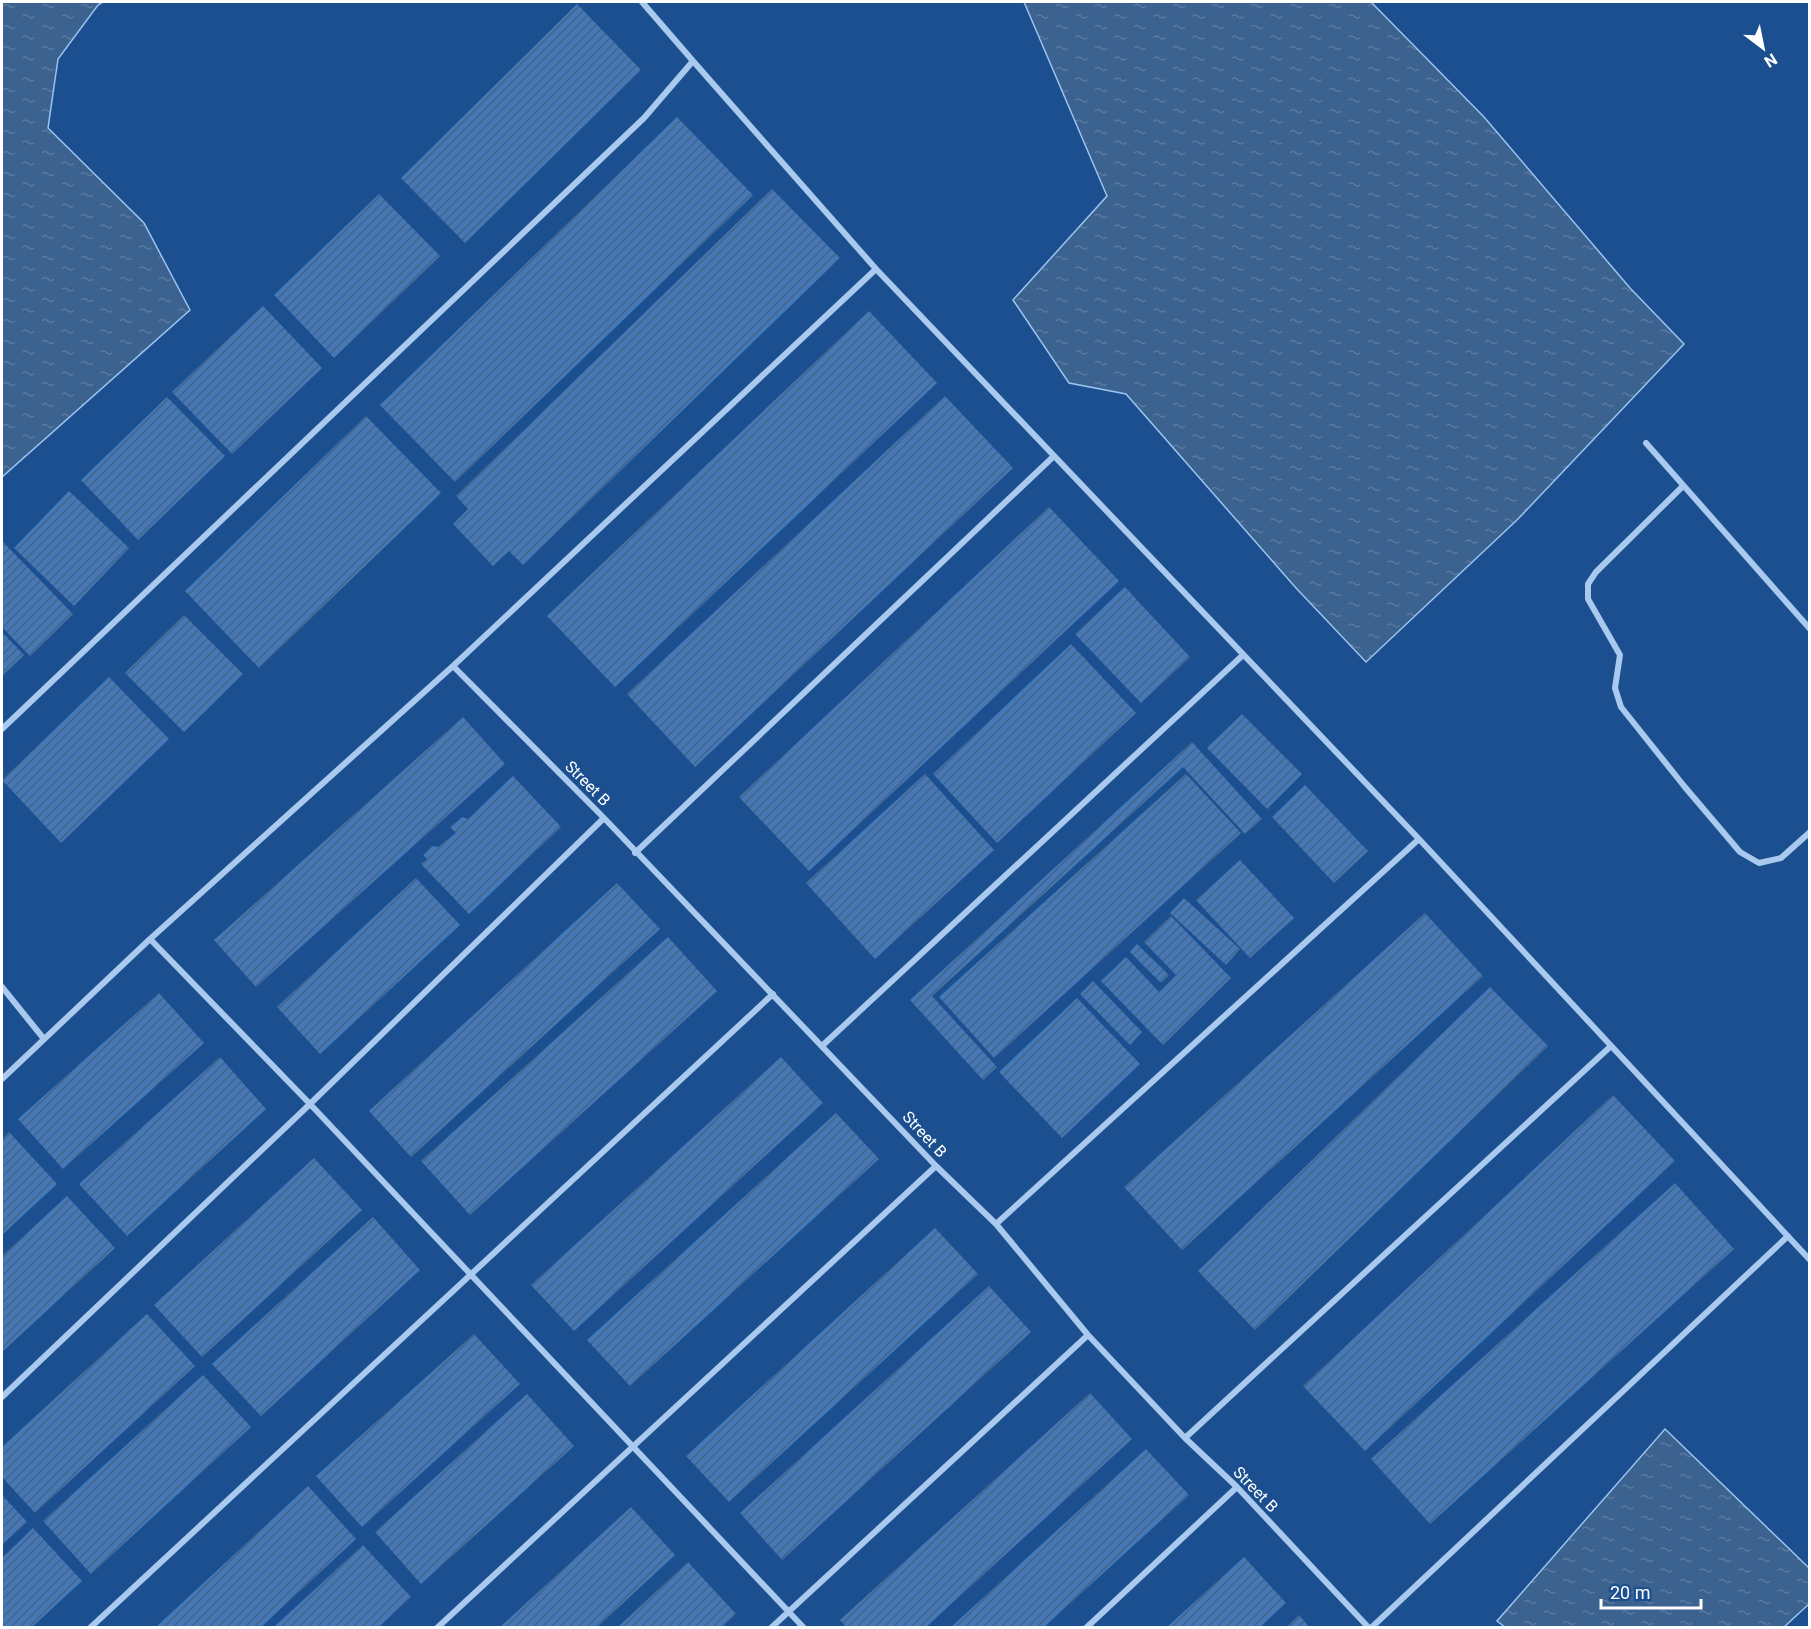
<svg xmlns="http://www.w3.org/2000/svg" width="1811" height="1629" viewBox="0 0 1811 1629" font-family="Roboto,sans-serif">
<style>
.water{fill:url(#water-ripples);stroke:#9cc4f0;stroke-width:1.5}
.building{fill:url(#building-hatch)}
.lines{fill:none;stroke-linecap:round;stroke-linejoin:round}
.minor{stroke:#a9c9ee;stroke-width:6}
.labels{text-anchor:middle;stroke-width:4.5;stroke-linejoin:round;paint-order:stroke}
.street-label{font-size:16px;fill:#fff;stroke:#1b4f8f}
</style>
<defs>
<pattern id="water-ripples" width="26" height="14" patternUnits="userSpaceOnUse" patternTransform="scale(1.5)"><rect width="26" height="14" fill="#3c6290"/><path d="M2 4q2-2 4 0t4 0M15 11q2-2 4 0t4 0" fill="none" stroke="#597aa1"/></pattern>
<pattern id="building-hatch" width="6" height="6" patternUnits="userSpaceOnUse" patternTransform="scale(1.5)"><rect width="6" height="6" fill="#4478b7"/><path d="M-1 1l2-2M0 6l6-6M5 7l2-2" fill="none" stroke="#486282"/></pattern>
</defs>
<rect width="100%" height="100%" fill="#1b4f8f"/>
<path class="water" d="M2 2H103L98 5 58 59 48 128 144 223 190 310 2 477Z
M1024 2H1371L1484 117 1630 288 1684 344 1518 519 1366 662 1296 588 1126 394 1069 383 1013 300 1107 196Z
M1665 1429 1809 1568V1604L1784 1627H1505L1497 1621Z"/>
<path class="building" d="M577 4 641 70 465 243 401 178Z
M677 117 753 195 455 482 380 405Z
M772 189 840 258 523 565 509 551 493 566 453 524 468 509 456 496Z
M379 194 440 256 334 358 274 295Z
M263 306 322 368 232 454 172 392Z
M869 311 937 383 615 687 547 616Z
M945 396 1013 468 695 767 627 694Z
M167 397 225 456 138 540 81 480Z
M366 416 441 493 259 668 185 591Z
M69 491 129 548 74 606 14 548Z
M1049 507 1119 581 809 871 739 797Z
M2 541 73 614 30 656 2 627Z
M1125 587 1190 657 1141 703 1075 634Z
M184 615 243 674 184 732 125 673Z
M2 632 24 655 2 676Z
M1071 644 1136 713 997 843 933 774Z
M109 677 169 739 61 843 2 780Z
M1242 714 1302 774 1267 809 1207 748Z
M463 717 505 764 256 987 214 940Z
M1192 742 1262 819 1245 834 1183 767 932 996 997 1067 983 1080 910 1000Z
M925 774 994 850 875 959 806 883Z
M1186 774 1241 833 994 1058 939 997Z
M513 776 561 827 469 914 421 864 427 859 423 855 432 846 438 847 456 833 450 827 462 817 468 819Z
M1305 785 1368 851 1334 883 1272 817Z
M1240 860 1294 918 1250 958 1196 900Z
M416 878 460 925 320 1054 277 1007Z
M617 883 660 929 411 1157 369 1111Z
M1184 898 1240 949 1226 965 1170 913Z
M1425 913 1483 976 1182 1250 1124 1187Z
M1171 916 1231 978 1163 1045 1101 981 1126 957 1159 992 1176 975 1144 942Z
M668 937 717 991 470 1215 421 1161Z
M1137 944 1169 975 1161 983 1130 952Z
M1093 981 1142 1032 1130 1045 1080 994Z
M1490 987 1548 1046 1255 1330 1198 1271Z
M159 993 204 1043 63 1169 18 1119Z
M1077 998 1140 1064 1062 1138 999 1072Z
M220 1057 266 1109 127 1236 79 1184Z
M781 1057 823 1103 574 1331 531 1285Z
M1613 1095 1675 1161 1365 1451 1303 1386Z
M836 1113 879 1159 630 1386 587 1340Z
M9 1132 57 1184 2 1235V1140Z
M314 1158 362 1210 202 1357 154 1305Z
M1675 1183 1734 1249 1430 1524 1371 1459Z
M67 1196 115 1248 2 1352V1256Z
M373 1217 420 1270 261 1416 212 1364Z
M935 1228 978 1274 729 1502 686 1456Z
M989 1286 1031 1332 782 1560 740 1513Z
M147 1314 195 1366 35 1513 2 1477V1447Z
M474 1334 520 1384 362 1527 316 1476Z
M203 1375 251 1427 91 1574 43 1521Z
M1090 1393 1132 1439 925 1628H847L840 1620Z
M527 1394 574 1446 421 1584 375 1532Z
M1146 1449 1189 1495 1043 1628H950Z
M308 1486 356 1539 260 1628H155Z
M2 1495 27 1522 2 1545Z
M631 1507 675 1555 596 1628H499Z
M33 1528 82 1581 31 1628H2V1558Z
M363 1545 411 1597 378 1628H273Z
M1244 1557 1286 1603 1259 1628H1166Z
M688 1562 736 1614 721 1628H617Z
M1299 1615 1310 1628H1286Z"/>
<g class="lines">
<path class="minor" d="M642 2 693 61
M1646 443 1810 629
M1683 486 1596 572 1588 584V599L1620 655 1615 688 1621 707 1684 786 1740 852 1759 863 1781 858 1810 832
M453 666 604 818 936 1166 996 1224 1088 1335 1185 1438 1237 1487 1369 1628
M2 729 644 118 693 61 876 269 1419 839 1810 1260
M635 853 1054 456
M150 939 310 1104 804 1628
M2 987 44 1039
M823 1045 1243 655
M2 1079 150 939 453 666 876 269
M996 1224 1419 839
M2 1397 310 1104 604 818
M1185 1438 1611 1046
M90 1628 773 994
M437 1628 936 1166
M771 1628 1088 1335
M1086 1628 1237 1487
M1371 1628 1788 1236"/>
</g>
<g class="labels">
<g class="street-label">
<text transform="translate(588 783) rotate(45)" y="6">Street B</text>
<text transform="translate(925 1134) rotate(47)" y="6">Street B</text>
<text transform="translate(1256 1489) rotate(46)" y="6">Street B</text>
</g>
</g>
<rect width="1811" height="1629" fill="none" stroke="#ffffff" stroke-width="6"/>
<g transform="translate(1763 48) rotate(148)" stroke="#1b4f8f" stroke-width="4.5" paint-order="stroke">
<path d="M0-4.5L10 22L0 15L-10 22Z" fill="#ffffff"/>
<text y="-9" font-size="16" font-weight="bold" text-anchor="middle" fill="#ffffff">N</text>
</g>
<path d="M1601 1599v9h100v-9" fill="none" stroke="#ffffff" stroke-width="3"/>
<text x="1610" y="1599" font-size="18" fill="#ffffff" stroke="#1b4f8f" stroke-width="4.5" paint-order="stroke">20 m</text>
</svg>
